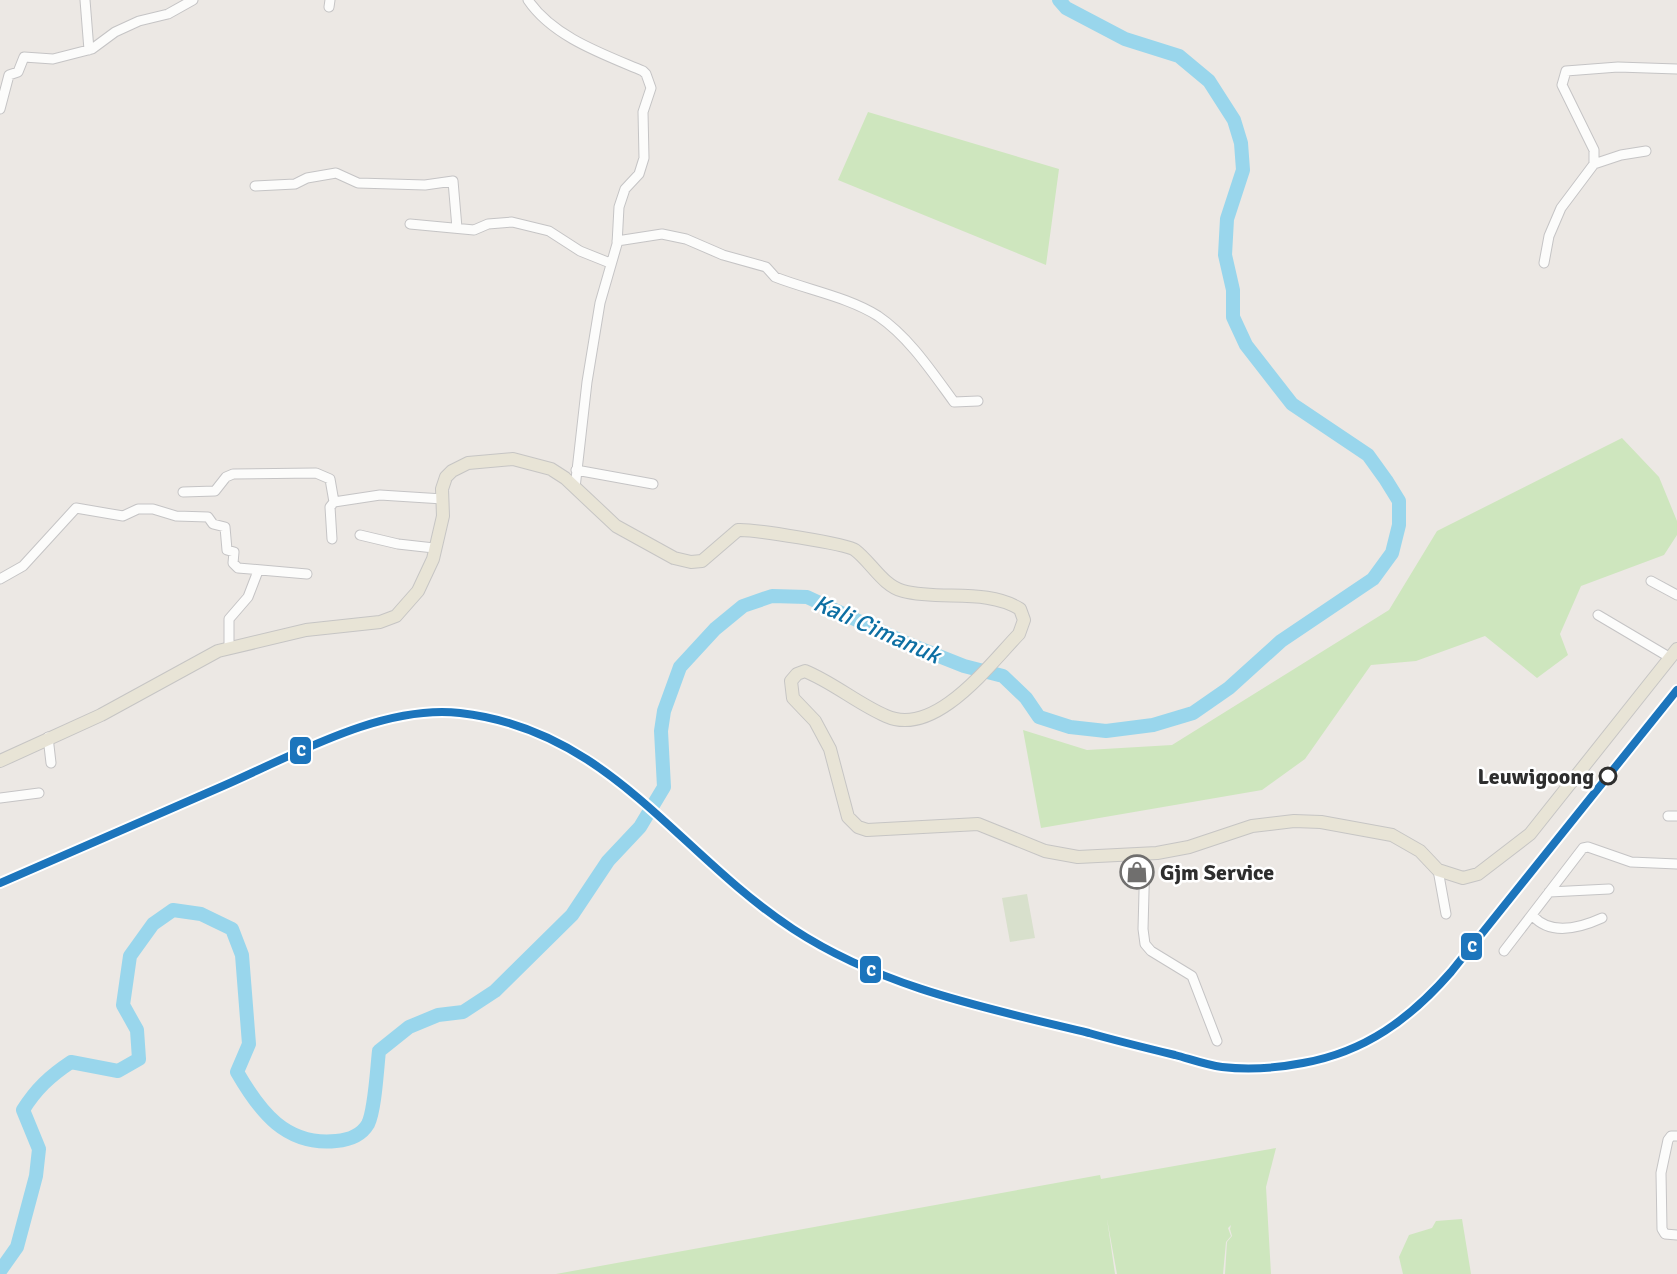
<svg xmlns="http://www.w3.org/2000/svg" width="1677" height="1274" viewBox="0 0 1677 1274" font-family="Signika,sans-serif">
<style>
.green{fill:#cee6be}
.cemetery{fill:#d8e0cc}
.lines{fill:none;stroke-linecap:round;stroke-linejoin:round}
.river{stroke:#99d6ec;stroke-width:14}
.minor-casing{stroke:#c5c4c5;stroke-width:11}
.major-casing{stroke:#c6c5c4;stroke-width:14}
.minor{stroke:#fcfcfb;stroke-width:9}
.major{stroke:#e8e4d6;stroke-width:12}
.rail-1-casing{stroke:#fff;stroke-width:12}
.rail-1{stroke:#1c75bc;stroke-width:8}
.stop-dot{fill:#fff;stroke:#2e2e2e;stroke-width:3}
.labels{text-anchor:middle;stroke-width:5;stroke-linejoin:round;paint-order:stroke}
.stop-label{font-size:22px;font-weight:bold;fill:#2e2e2e;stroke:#fff;text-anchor:end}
.poi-label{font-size:22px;font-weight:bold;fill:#2e2e2e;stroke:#fff;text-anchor:start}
.water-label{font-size:24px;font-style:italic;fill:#0d6fa3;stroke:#fff}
.line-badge{stroke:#fff;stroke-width:2}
.badge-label{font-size:16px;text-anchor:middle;font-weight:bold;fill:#fff}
</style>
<rect width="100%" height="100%" fill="#ece8e4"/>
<path class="green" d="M868 112 1059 169 1046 265 838 180Z
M1622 438 1659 477 1677 521V535L1664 555 1581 586 1560 634 1568 655 1537 678 1485 636 1416 661 1371 665 1305 759 1262 790 1041 828 1023 730 1087 750 1172 745 1389 610 1437 531Z
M1276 1148 1266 1187 1271 1274H1225L1227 1242 1232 1236 1230 1229 1231 1225 1228 1228 1231 1236 1226 1242 1223 1274H1117L1107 1219 1115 1274H556L1100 1175 1101 1179Z
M1462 1219 1471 1274H1403L1399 1257 1409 1235 1432 1228 1436 1221Z"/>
<path class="cemetery" d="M1027 894 1035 938 1010 942 1002 898Z"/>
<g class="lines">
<path class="river" d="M0 1271 17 1247 36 1176 39 1149 23 1110C36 1089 50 1076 71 1062L118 1071 139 1059 137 1030 123 1005 130 956 153 924 173 910 201 914 232 929 242 955 249 1044 237 1072C260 1112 286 1146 336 1141 348 1140 361 1136 368 1124 375 1110 377 1068 379 1051L409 1027 438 1015 463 1012 495 991 572 915 608 861 640 827 664 787 661 731 664 711 680 667 715 629 743 606 772 596 807 597 906 643 964 666 1003 676 1026 698 1039 717 1070 727 1106 731 1153 725 1193 713 1229 688 1281 641 1373 579 1392 553 1399 525V501L1386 480 1368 455 1292 404 1246 345 1233 317V290L1225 255 1227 219 1243 170 1241 143 1234 120 1209 81 1179 56 1125 39 1066 8 1059 0"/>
<defs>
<path id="minor" d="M85 0 89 50
M528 0C553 37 603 54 643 71L646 74 651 88 643 112 644 158 639 174 625 189 619 207 617 244 600 303 587 382 575 488
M329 7 330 0
M0 109 9 75 18 72 24 57 53 59 92 49 115 32 139 21 168 14 193 0
M1594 164 1621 155 1646 151
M255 186 295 184 307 178 336 173 358 183 425 185 453 181 457 228
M410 224 474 230 488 224 512 222 549 231 580 251 610 263
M617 241 662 234 686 239 723 255 766 267 775 277C808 290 848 297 878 316 909 337 932 372 954 402L978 401
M1544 263 1549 236 1561 208 1594 164V150L1562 85 1566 71 1618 67 1677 69
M576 470 653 484
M183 492 215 491 226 477 233 474 316 473 330 479 334 502
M360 535 398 544 434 548
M332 539 330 507 334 502 380 495 443 499
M0 579 23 566 76 508 123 516 138 509H153L176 516 208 517 213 524 225 527 227 550 234 552 233 563 238 568 307 574
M1651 581 1677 595
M1598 615 1669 657
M229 648V619L248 597 258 571
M48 737 51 763
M0 798 39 793
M1668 816H1677
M1145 855 1143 929 1145 944 1151 951 1192 976 1217 1041
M1438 870 1446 914
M1549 892 1609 889
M1533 916C1551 936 1580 928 1602 918
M1504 951 1583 848 1588 847 1631 862 1677 864
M1677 1136H1671L1668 1140 1661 1173 1662 1229 1665 1234 1677 1235"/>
<path id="major" d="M0 761 101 715 218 651 306 630 380 622 396 616 418 591 433 559 443 516 442 489 446 477 452 471 468 463 513 459 551 469 565 478 616 526 674 558 691 562 702 561 738 530C752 529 847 544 855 550 871 562 883 586 903 591 941 601 986 588 1020 609L1024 620 1019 634C989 665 935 738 886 716 858 704 834 683 805 671L797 674 791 681 793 698 815 721 830 749 848 817 858 827 867 830 978 824 1045 851 1078 857 1157 853 1189 847 1252 826 1294 821 1321 822 1392 835 1420 851 1438 870 1463 878 1478 874 1530 834 1677 649"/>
</defs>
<use href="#minor" class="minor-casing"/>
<use href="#major" class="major-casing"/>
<use href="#minor" class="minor"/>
<use href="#major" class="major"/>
<defs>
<path id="rail-1" d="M0 883C74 851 148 818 223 786 292 756 382 704 460 713 610 730 677 853 793 929 883 988 986 1008 1089 1033 1117 1041 1146 1048 1175 1055 1190 1059 1206 1065 1222 1067 1248 1070 1277 1068 1303 1063 1365 1052 1410 1019 1451 972L1677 690"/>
</defs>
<use href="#rail-1" class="rail-1-casing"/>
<use href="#rail-1" class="rail-1"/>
</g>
<defs>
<symbol id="shop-ring" viewBox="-11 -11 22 22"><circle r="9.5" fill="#fff" stroke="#706f6e" stroke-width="1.5"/><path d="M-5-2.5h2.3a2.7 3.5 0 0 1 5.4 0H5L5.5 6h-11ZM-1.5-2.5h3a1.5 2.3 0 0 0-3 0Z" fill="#706f6e"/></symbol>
</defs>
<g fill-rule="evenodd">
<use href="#shop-ring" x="1118" y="853" width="38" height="38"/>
</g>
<circle class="stop-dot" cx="1608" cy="776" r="8"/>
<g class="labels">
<g class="stop-label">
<text x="1594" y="784">Leuwigoong</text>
</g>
<g class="poi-label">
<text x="1160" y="880">Gjm Service</text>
</g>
<g class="water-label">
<text transform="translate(877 629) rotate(24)" y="8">Kali Cimanuk</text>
</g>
</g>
<g class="line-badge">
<rect x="289" y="736" width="23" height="29" rx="6" fill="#1c75bc"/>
<rect x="1460" y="932" width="23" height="29" rx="6" fill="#1c75bc"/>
<rect x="859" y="955" width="23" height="29" rx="6" fill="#1c75bc"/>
</g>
<g class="badge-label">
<text x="301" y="756">C</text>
<text x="1472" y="952">C</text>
<text x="871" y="976">C</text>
</g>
</svg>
